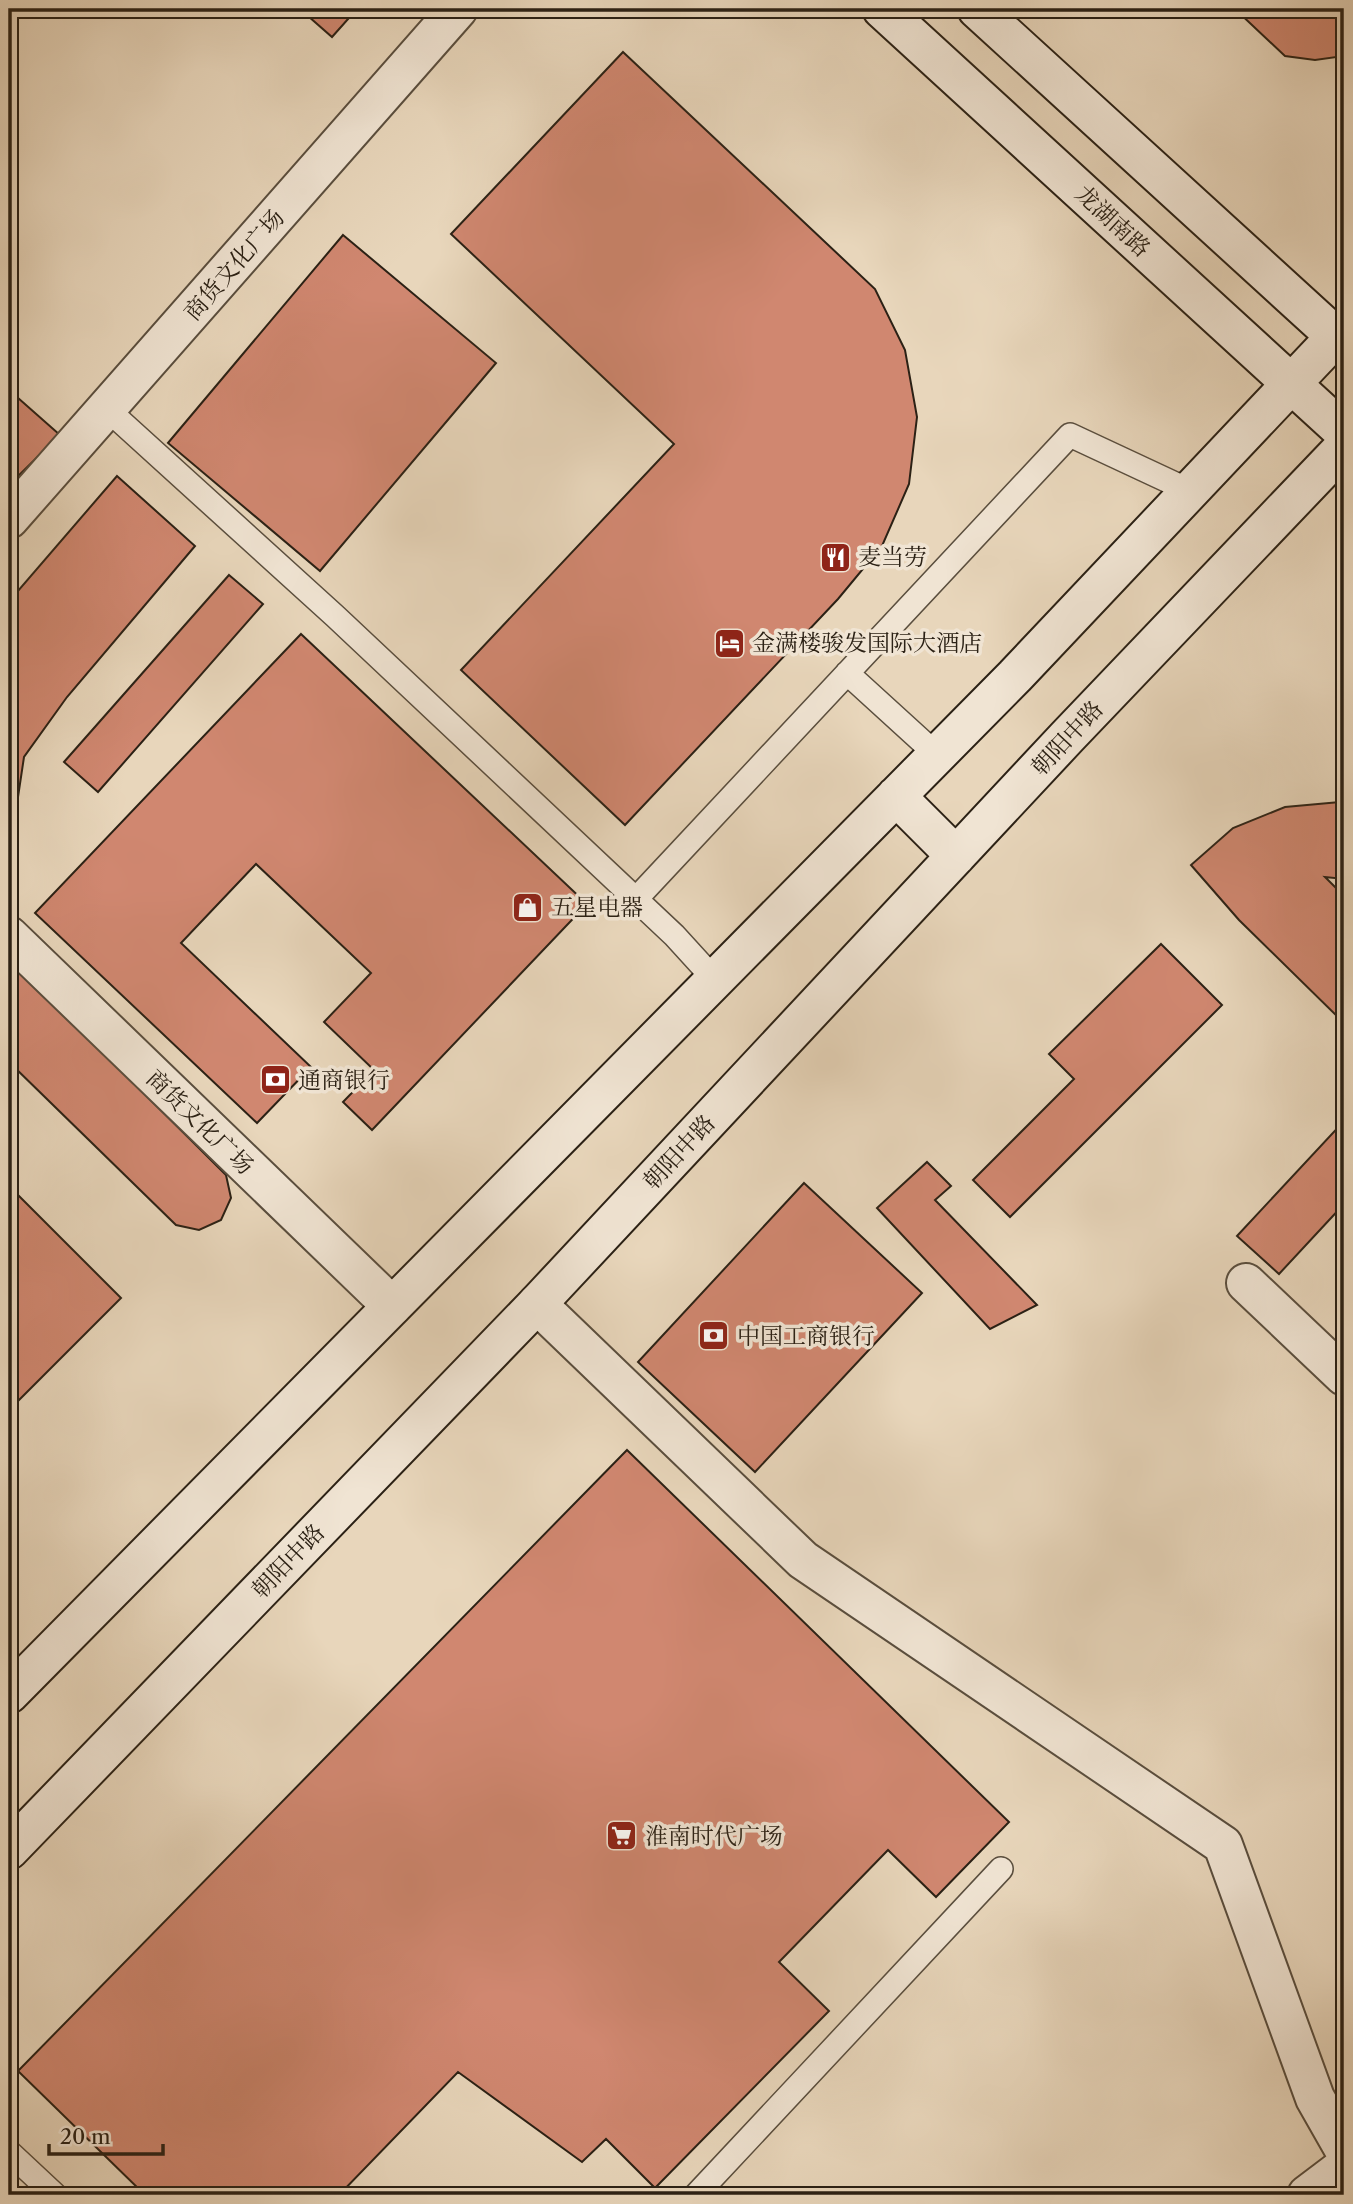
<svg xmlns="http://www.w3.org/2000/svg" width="1353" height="2204" viewBox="0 0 1353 2204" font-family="'Libre Caslon Text','Noto Serif SC',serif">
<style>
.building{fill:#d08770;stroke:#2b2115;stroke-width:2}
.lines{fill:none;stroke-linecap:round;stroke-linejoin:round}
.lane-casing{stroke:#5a4e3e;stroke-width:26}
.street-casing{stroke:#5a4e3e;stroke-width:42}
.secondary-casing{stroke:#2b2115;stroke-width:42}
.lane{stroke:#f0e4d3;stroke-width:23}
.street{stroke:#f0e4d3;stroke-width:38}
.secondary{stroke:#f0e4d3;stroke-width:38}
.labels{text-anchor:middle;stroke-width:7;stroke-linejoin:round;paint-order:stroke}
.street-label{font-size:23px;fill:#2b2115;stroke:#f0e4d3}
.poi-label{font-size:23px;fill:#2b2115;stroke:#f0e4d3;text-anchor:start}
</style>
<rect width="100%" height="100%" fill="#e8d6bb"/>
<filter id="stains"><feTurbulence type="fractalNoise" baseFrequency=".00286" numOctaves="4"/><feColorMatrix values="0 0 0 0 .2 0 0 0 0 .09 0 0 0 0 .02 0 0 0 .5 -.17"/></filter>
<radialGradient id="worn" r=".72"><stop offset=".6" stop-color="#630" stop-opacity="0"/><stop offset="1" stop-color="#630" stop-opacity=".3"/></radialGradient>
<path class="building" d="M300 9H357L332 37Z
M1235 9H1344V56L1315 60 1285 56Z
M623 52 875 289 905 350 917 417 909 484 882 546 838 599 625 825 461 670 674 444 451 234Z
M343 235 496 363 320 571 168 443Z
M9 390 60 435 9 485Z
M117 476 195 546 67 697 24 757 9 857V608L17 592Z
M229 575 263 604 98 792 64 762Z
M301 634 587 904 372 1130 343 1102 374 1070 324 1022 371 973 256 864 181 943 311 1067 257 1123 35 913Z
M1340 802 1344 803V879L1325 877 1344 896V1023L1239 920 1191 865 1233 828 1285 807Z
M1161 944 1222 1005 1010 1217 973 1180 1074 1079 1049 1054Z
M9 959 226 1175 231 1198 221 1220 199 1230 176 1225 9 1062Z
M1344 1121V1204L1279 1274 1237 1236Z
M927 1162 951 1186 935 1200 1037 1305 990 1329 877 1208Z
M804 1183 922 1293 755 1472 638 1362Z
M9 1186 121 1298 9 1410Z
M627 1450 1009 1822 936 1897 888 1850 779 1962 829 2011 655 2188 606 2139 582 2162 458 2072 339 2195H145L18 2071Z"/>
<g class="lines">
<defs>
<path id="lane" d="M107 409 335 616 674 935 715 980
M847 673 937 755
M636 899 1070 435 1190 491
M9 2152 55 2195
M696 2195 1001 1869"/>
<path id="street" d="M9 519 458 9
M9 936 392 1306
M1246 1283 1344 1376
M537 1304 803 1560 1223 1845 1315 2098 1344 2149
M1307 2195 1344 2167"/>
<path id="secondary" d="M882 9 1344 432
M977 9 1344 344
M896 796 956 856
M9 1694 1015 676 1344 328
M9 1850 537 1304 1067 737 1344 447"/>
</defs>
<use href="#lane" class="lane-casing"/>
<use href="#street" class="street-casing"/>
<use href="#secondary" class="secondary-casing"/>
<use href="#lane" class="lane"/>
<use href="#street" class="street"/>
<use href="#secondary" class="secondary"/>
</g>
<defs>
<symbol id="restaurant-square" viewBox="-11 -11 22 22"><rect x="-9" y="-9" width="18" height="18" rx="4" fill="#8f2418" stroke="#f0e4d3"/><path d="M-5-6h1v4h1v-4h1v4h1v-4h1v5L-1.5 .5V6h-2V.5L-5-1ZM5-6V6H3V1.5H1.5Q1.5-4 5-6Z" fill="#fff"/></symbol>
<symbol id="hotel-square" viewBox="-11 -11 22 22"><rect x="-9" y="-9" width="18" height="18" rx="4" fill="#8f2418" stroke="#f0e4d3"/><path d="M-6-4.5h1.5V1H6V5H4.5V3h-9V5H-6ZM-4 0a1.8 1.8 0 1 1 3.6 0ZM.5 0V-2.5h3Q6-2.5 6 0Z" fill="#fff"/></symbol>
<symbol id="shop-square" viewBox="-11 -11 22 22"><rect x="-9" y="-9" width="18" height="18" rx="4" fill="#8f2418" stroke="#f0e4d3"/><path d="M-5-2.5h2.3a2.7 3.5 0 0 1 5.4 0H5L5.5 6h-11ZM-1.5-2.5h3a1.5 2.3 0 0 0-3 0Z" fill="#fff"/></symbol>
<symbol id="bank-square" viewBox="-11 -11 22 22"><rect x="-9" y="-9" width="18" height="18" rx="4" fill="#8f2418" stroke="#f0e4d3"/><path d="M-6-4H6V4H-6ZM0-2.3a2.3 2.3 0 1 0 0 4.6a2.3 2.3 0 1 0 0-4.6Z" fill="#fff"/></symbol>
<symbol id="supermarket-square" viewBox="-11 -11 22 22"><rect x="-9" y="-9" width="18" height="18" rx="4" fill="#8f2418" stroke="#f0e4d3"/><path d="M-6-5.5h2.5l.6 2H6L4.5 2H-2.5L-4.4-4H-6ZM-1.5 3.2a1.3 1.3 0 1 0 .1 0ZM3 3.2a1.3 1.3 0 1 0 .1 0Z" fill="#fff"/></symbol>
</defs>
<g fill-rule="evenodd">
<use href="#restaurant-square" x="818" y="540" width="35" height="35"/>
<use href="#hotel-square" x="712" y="626" width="35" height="35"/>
<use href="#shop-square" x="510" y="890" width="35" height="35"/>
<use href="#bank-square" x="258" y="1062" width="35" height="35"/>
<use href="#bank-square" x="696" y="1318" width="35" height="35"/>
<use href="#supermarket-square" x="604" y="1818" width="35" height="35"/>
</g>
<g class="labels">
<g class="street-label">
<text transform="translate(1113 221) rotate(43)" y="8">龙湖南路</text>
<text transform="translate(234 265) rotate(-49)" y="8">商货文化广场</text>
<text transform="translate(1067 738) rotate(-47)" y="8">朝阳中路</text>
<text transform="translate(200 1122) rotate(44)" y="8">商货文化广场</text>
<text transform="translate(679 1152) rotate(-47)" y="8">朝阳中路</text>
<text transform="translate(288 1561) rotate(-46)" y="8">朝阳中路</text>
</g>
<g class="poi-label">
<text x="858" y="565">麦当劳</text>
<text x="752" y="651">金满楼骏发国际大酒店</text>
<text x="551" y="915">五星电器</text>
<text x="298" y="1088">通商银行</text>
<text x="737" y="1344">中国工商银行</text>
<text x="645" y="1844">淮南时代广场</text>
</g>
</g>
<rect width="1353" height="2204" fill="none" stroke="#e8d6bb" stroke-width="35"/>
<rect x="10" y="10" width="1332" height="2183" fill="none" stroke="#2b2115" stroke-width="3.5"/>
<rect x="18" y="18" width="1318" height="2169" fill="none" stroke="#2b2115" stroke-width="2"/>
<path d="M49 2144v10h114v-10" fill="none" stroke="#2b2115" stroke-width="3.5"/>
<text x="60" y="2144" font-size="21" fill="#2b2115" stroke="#f0e4d3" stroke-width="5" paint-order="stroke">20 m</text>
<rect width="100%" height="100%" filter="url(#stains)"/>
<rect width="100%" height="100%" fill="url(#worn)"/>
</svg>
